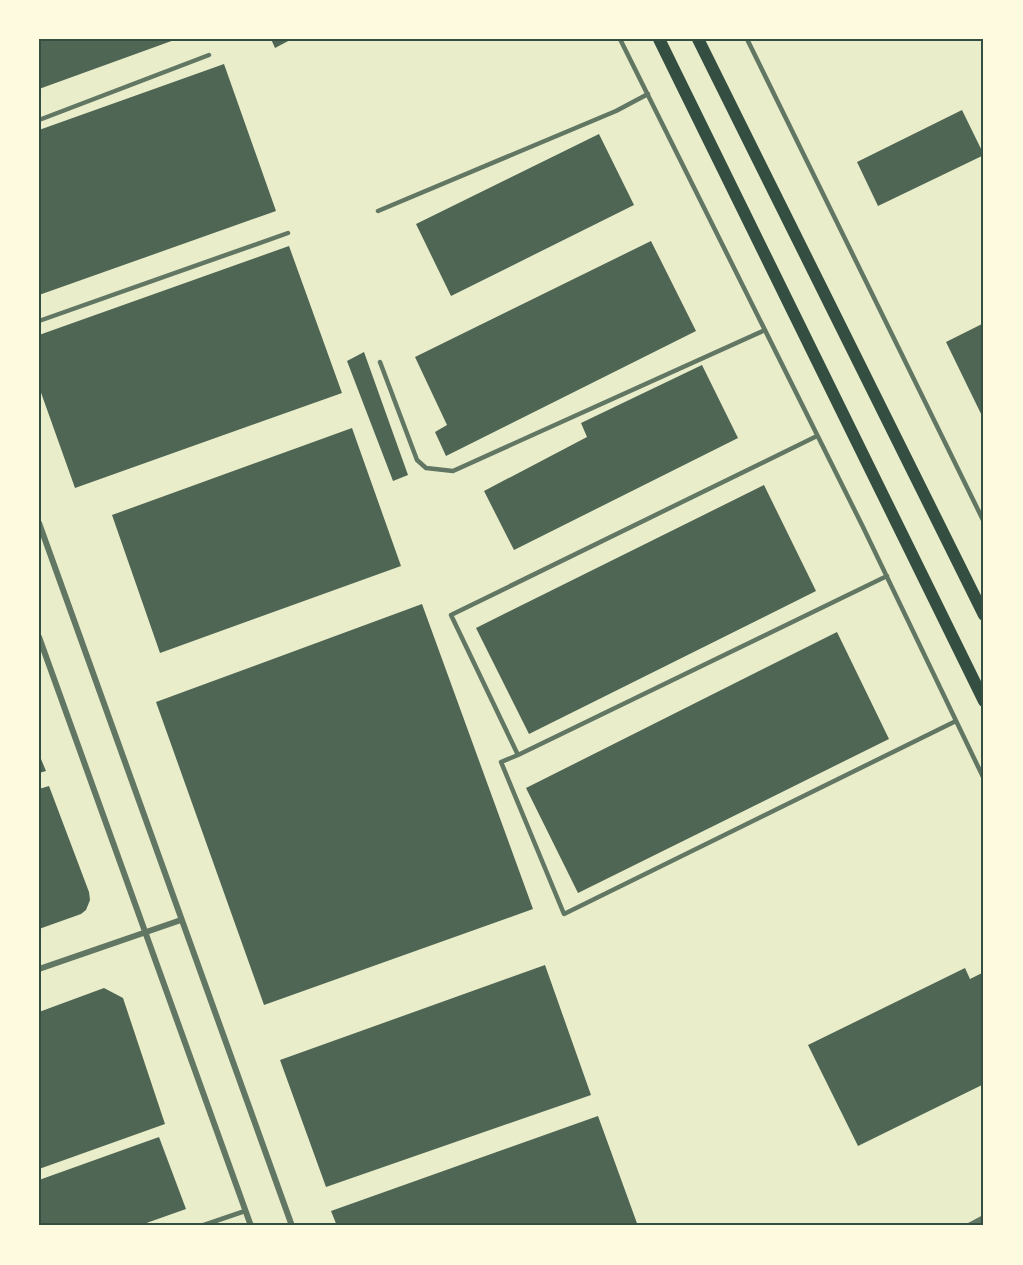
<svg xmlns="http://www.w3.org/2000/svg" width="1023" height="1265" viewBox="0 0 1023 1265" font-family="Mulish,sans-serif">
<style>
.building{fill:#4f6655}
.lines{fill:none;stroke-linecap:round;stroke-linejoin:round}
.service{stroke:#617663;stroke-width:4.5}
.minor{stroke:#617663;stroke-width:6}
.secondary{stroke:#344e41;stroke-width:12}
.neatline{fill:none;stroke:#344e41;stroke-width:2}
</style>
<rect width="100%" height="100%" fill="#e9edc9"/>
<path class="building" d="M39 39H177L39 89Z
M271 39H292L275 48Z
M224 64 276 211 39 295V130Z
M962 110 984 155 878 206 857 162Z
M599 134 634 205 451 296 416 224Z
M651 241 696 331 446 456 435 432 447 425 415 357Z
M289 246 342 393 75 488 39 387V335Z
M984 323V420L946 342Z
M364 352 408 475 393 481 347 361Z
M702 365 738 438 514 550 484 491 587 437 581 423Z
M352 428 401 566 160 653 112 515Z
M764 485 816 591 529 734 476 628Z
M422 604 533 909 264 1005 156 702Z
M837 632 889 739 578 893 526 788Z
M41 759 46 771 39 773V760Z
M49 786 89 892 90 900 86 910 81 914 39 929V789Z
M545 965 591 1095 326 1187 280 1060Z
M965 968 970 979 984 972V1084L858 1146 808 1045Z
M104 988 123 998 165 1124 39 1169V1012Z
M598 1116 638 1226H337L331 1211Z
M159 1137 186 1209 138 1226H39V1180Z"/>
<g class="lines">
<path class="service" d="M620 39 863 527 984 779
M747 39 984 522
M39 120 209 55
M378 211 616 111 648 94
M39 321 288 233
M380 362 417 460 426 468 453 471 765 330
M817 436 451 615 518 755 887 576
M518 755 501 762 564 914 956 721
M201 1226 245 1211"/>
<path class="minor" d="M39 523 292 1226
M39 637 251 1226
M39 969 181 920
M969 1226 984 1218"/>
<path class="secondary" d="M659 39 984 701
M698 39 984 615"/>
</g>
<rect width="1023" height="1265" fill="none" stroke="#fefae0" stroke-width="81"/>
<rect x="40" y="40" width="942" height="1184" class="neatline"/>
</svg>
